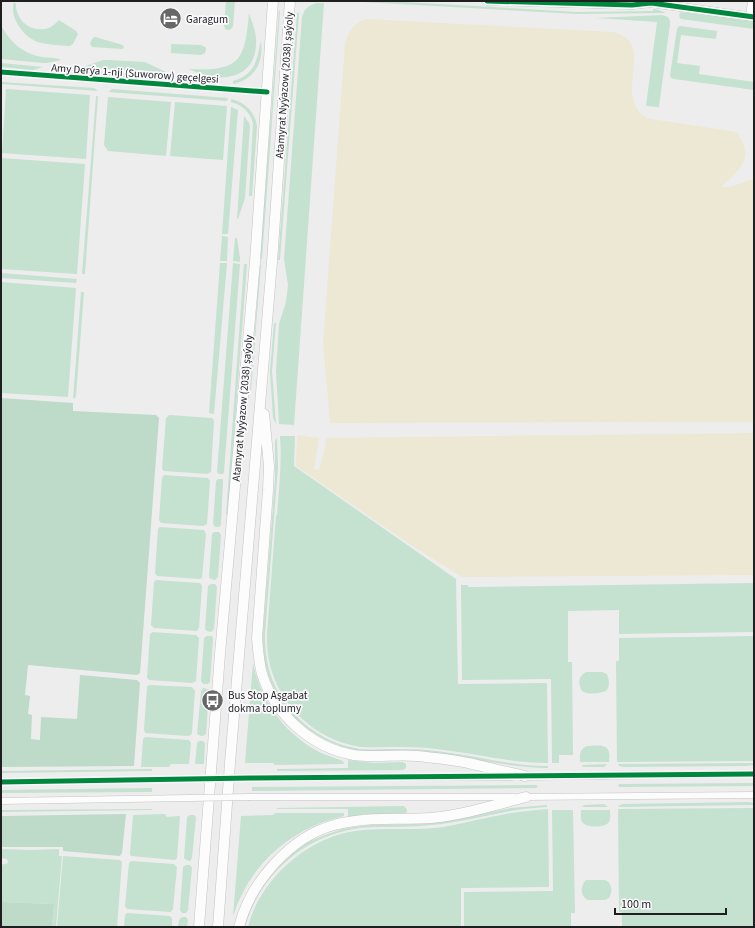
<svg xmlns="http://www.w3.org/2000/svg" width="755" height="928" viewBox="0 0 755 928" font-family="'Source Sans 3',sans-serif">
<style>
.green{fill:#c5e1d0}
.forest{fill:#bddbc8}
.sand{fill:#ede8d4}
.lines{fill:none;stroke-linecap:round;stroke-linejoin:round}
.minor-casing{stroke:#c4c4c5;stroke-width:7}
.tertiary-casing{stroke:#c4c4c5;stroke-width:9}
.primary-casing{stroke:#c4c4c5;stroke-width:11}
.minor{stroke:#fcfcfc;stroke-width:6}
.tertiary{stroke:#fcfcfc;stroke-width:8}
.primary{stroke:#fcfcfc;stroke-width:10}
.minor-bridge-casing{stroke:#c4c4c5;stroke-width:7;stroke-linecap:butt}
.minor-bridge{stroke:#fcfcfc;stroke-width:6}
.cycleway-casing{stroke:#faf9fc;stroke-width:8}
.cycleway{stroke:#00873e;stroke-width:5}
.labels{text-anchor:middle;stroke-width:3.5;stroke-linejoin:round;paint-order:stroke}
.poi-label{font-size:11px;fill:#1f1f20;stroke:#faf9fc;text-anchor:start}
.street-label{font-size:11px;fill:#1f1f20;stroke:#faf9fc}
</style>
<rect width="100%" height="100%" fill="#ededee"/>
<path class="green" d="M226 1H235L233 26 232 28 229 30 225 29 224 25Z
M345 1H387L577 12 653 11V9L659 10 666 13 577 14Z
M14 2 16 4C16 22 32 33 49 28 53 26 56 23 59 20L76 31 78 34 73 44 70 46C45 44 29 46 16 21 13 15 12 8 14 2Z
M317 3H324L294 425 279 424 276 371 279 324 286 302 288 285 284 259 302 17C304 9 309 5 317 3Z
M279 10 280 11 262 259H260Z
M681 12H682L754 21V29L681 19 680 18 679 15Z
M249 13C252 23 257 33 256 44 255 73 232 81 207 76 201 74 195 72 189 69 240 72 245 60 249 13Z
M297 13H299L280 260H278Z
M662 15 668 17 670 21V24L659 107 646 106 657 22 596 18Z
M1 25C9 41 23 54 42 57 49 58 55 57 61 60L47 63H43L1 59Z
M680 26 717 31 716 39 681 35 677 63 700 66 699 74 754 82V90L674 79 671 78 670 75 677 29 678 27Z
M94 37H95L123 45 124 48 122 49 92 47 90 44 92 39Z
M261 42C264 62 254 80 233 84V81C253 75 257 63 260 44Z
M171 44 201 45 205 47 206 49 205 53 201 55 171 53Z
M103 60H108L145 62 168 73 83 67Z
M1 63 43 67 33 70 1 67Z
M78 70 171 77 170 80 80 74 79 73Z
M1 82 94 88 98 91 1 84Z
M6 89 90 95 86 159 2 153Z
M112 89 228 98 227 101 108 92Z
M96 96H98L85 274H82Z
M108 97 171 102 166 156 108 151 104 145Z
M231 99C245 102 255 112 257 126L252 196H249L253 123C250 112 242 105 231 102Z
M175 102 227 106 223 160 170 156Z
M231 107 238 110 228 234H222Z
M244 116 249 123 250 126 245 198 238 219H237Z
M1 158 85 164 77 274 1 269Z
M222 236 228 237 227 261H220Z
M235 238H237L240 258V262L233 261Z
M220 263H227L214 414 209 413Z
M233 263 240 264 224 472 223 474H219L217 472Z
M244 264H247L228 515H226Z
M260 265H261L251 390H250Z
M1 273 77 279 76 283 1 278Z
M1 282 76 288 68 397 1 393Z
M81 292H84L76 396 75 398 73 399Z
M274 323H276L272 371 276 424 273 418 270 371Z
M169 415 212 418 214 421 211 472 207 474 164 471 162 469 166 418Z
M280 436H295L294 466 456 579 458 684 547 683 548 763C510 763 474 753 436 749 421 747 406 747 391 747 381 747 371 748 361 747 313 740 275 702 268 655 267 648 267 641 267 634L276 516 277 515C279 489 282 463 280 436Z
M277 438 278 467 265 634C265 647 266 660 270 673 283 713 319 743 360 749 370 750 381 749 391 749 406 749 421 749 436 751 474 755 510 766 548 766V768C522 768 498 763 472 759 465 757 456 755 448 755 427 753 406 753 385 752 373 752 362 752 351 749 307 739 272 703 264 658 263 650 263 642 263 633L275 479V441Z
M164 475 208 478 210 481 207 524 203 526 161 523 159 520 162 478Z
M218 479H223V482L221 525 219 527H215L213 524 216 481Z
M160 527 204 530 206 534 202 578 199 579 157 576 155 573 158 529Z
M214 532H219L221 535 218 577 215 580 211 579 209 577 212 534Z
M156 580 200 583 202 586 199 628 197 631 154 628 151 625 154 582Z
M754 583V632L619 634V610L568 611V662H572L573 755H559V763H552L551 679 462 680 461 585H468V587Z
M211 584H215L217 587 214 629 211 632 207 631 205 629 208 586Z
M153 632 196 635 199 638 196 681 192 683 149 680 147 678 150 634Z
M207 636H212L213 639 210 682 208 684H203L201 681 204 638Z
M754 636V761L617 762 616 661H619V638Z
M253 663C260 698 281 729 312 748 321 754 333 757 343 761L344 764 275 765 273 763H245Z
M586 672H602L607 674C609 679 610 686 607 690 601 694 588 695 582 691 578 684 578 676 586 672Z
M149 685 192 687 195 691 192 732 191 735 188 736 145 733 144 729 147 687Z
M203 688 207 689 209 691 206 734C203 737 200 736 197 734L201 691Z
M145 737 189 740 191 743 189 764H171L169 767H141L143 739Z
M199 741H203L205 743 204 764H195L197 743Z
M587 746C594 746 607 743 609 752 610 755 609 759 609 762H580C580 755 579 749 587 746Z
M348 760 374 763 403 762 406 764V768L403 770 277 771V769L348 768Z
M754 763V765L745 766 623 767 619 766 618 764Z
M607 764 604 767H583L582 765Z
M152 769V771L1 773V771Z
M754 783V786L619 787 618 785 619 784Z
M536 785 538 786 536 788 252 791V787Z
M152 788V792L1 793V790Z
M749 802 754 803V805L618 807 620 805 623 804Z
M604 804 608 807H582L584 805H586Z
M547 805V807C533 808 519 809 505 812 484 816 463 821 442 824 425 826 408 827 391 827 379 827 366 827 354 829 302 838 259 876 245 927H243L250 906 272 871 293 852 310 841 325 835 342 829 354 827 371 825 420 824 442 822 511 808Z
M403 806 405 807 407 810V812L403 814H366L348 817V809H277V808Z
M754 808V927H622V912H619L618 809Z
M152 809V810L1 812V810Z
M548 809 549 887 461 888V927H248C260 879 307 838 355 831 384 827 414 831 443 827 466 823 489 817 512 813 524 811 536 810 548 809Z
M552 810H573L575 913H571V927H464V892L553 891Z
M581 810H610C610 813 611 819 609 822 605 828 586 828 582 822 580 819 581 813 581 810Z
M275 813H344V816C304 825 270 848 248 883 244 890 240 898 237 905 236 909 234 913 233 916L241 816 273 815Z
M165 814 167 817 180 816 177 858 175 860 131 856 130 854 133 815Z
M190 815H194L196 817 192 858 190 861 186 860 184 858 187 817Z
M1 849 31 850 59 849V856H62L56 927H52L54 904 1 902V865L8 863 7 859 1 858Z
M63 856 120 860 122 862 117 927H57Z
M131 861 174 864 177 867 173 909 171 912 127 909 125 906 129 863Z
M186 865H190L192 868 188 910 186 913H182L180 910 183 867Z
M586 880H605C612 883 613 891 609 898L605 900H588C580 896 580 886 586 880Z
M127 913 170 916 172 919V927H124L125 915Z
M182 917H186L188 920 187 927H178L179 920Z"/>
<path class="forest" d="M1 398 73 403V411L156 415 159 418 140 673 137 675 28 665 25 695 30 696 28 714 32 715 31 739 40 740 41 717 77 719 80 675 137 680 140 683 134 766 1 767Z
M126 814 122 853 120 856 63 851V847H1V816Z
M1 902 54 904 52 927H1Z"/>
<path class="sand" d="M366 19 613 32C644 39 632 67 632 89 632 95 633 101 636 107 640 114 645 118 652 119L737 132C740 137 744 143 745 149 749 164 731 178 721 187 733 189 742 181 754 179V422L330 423 323 343 345 44C348 32 354 22 366 19Z
M754 433V575L462 577 414 547 296 466 297 435 319 438 314 469 319 470 325 448 326 438Z"/>
<g class="lines">
<defs>
<path id="minor" d="M1 72 267 92
M522 777 754 774
M251 778 512 777
M1 782 191 779
M250 797H514
M523 797 754 795
M1 801 189 798"/>
<path id="tertiary" d="M487 1 632 5 651 3 754 17
M750 16 752 1"/>
<path id="primary" d="M264 414 269 466 268 490 257 638C258 650 259 663 262 674 275 715 312 748 354 755 375 758 396 754 417 756 434 758 452 759 468 763 487 767 506 772 525 776
M199 927 220 654 255 262 273 1
M218 927 230 763 272 262 290 1
M239 927C250 883 290 837 334 825 341 823 348 822 355 821 380 817 406 820 431 818 463 815 495 805 526 797"/>
</defs>
<use href="#minor" class="minor-casing"/>
<use href="#tertiary" class="tertiary-casing"/>
<use href="#primary" class="primary-casing"/>
<use href="#minor" class="minor"/>
<use href="#tertiary" class="tertiary"/>
<use href="#primary" class="primary"/>
<defs>
<path id="minor-bridge" d="M191 779 251 778
M189 798 250 797"/>
</defs>
<use href="#minor-bridge" class="minor-bridge-casing"/>
<use href="#minor-bridge" class="minor-bridge"/>
<defs>
<path id="cycleway" d="M487 1 632 5 651 3 754 17
M1 72 267 92
M1 782 251 778 754 774"/>
</defs>
<use href="#cycleway" class="cycleway-casing"/>
<use href="#cycleway" class="cycleway"/>
</g>
<defs>
<symbol id="hotel-disc" viewBox="-11 -11 22 22"><circle r="9.5" fill="#676768" stroke="#faf9fc"/><path d="M-6-4.5h1.5V1H6V5H4.5V3h-9V5H-6ZM-4 0a1.8 1.8 0 1 1 3.6 0ZM.5 0V-2.5h3Q6-2.5 6 0Z" fill="#fff"/></symbol>
<symbol id="bus-disc" viewBox="-11 -11 22 22"><circle r="9.5" fill="#676768" stroke="#faf9fc"/><path d="M-5-6H5V4H4V6H2V4H-2V6H-4V4H-5ZM-3.5-4V0h7V-4ZM-3.5 1.2v1.5H-2V1.2ZM2 1.2v1.5H3.5V1.2Z" fill="#fff"/></symbol>
</defs>
<g fill-rule="evenodd">
<use href="#hotel-disc" x="158" y="6" width="25" height="25"/>
<use href="#bus-disc" x="200" y="688" width="25" height="25"/>
</g>
<g class="labels">
<g class="poi-label">
<text x="186" y="23">Garagum</text>
<text x="228" y="699">Bus Stop Aşgabat<tspan x="228" dy="13">dokma toplumy</tspan></text>
</g>
<g class="street-label">
<text transform="translate(135 73) rotate(4)" y="4">Amy Derýa 1-nji (Suworow) geçelgesi</text>
<text transform="translate(284 85) rotate(-86)" y="4">Atamyrat Nyýazow (2038) şaýoly</text>
<text transform="translate(242 408) rotate(-85)" y="4">Atamyrat Nyýazow (2038) şaýoly</text>
</g>
</g>
<rect width="755" height="928" fill="none" stroke="#1f1f20" stroke-width="4"/>
<path d="M615 908v6h111v-6" fill="none" stroke="#1f1f20" stroke-width="2"/>
<text x="621" y="908" font-size="12" fill="#1f1f20" stroke="#faf9fc" stroke-width="3" paint-order="stroke">100 m</text>
</svg>
